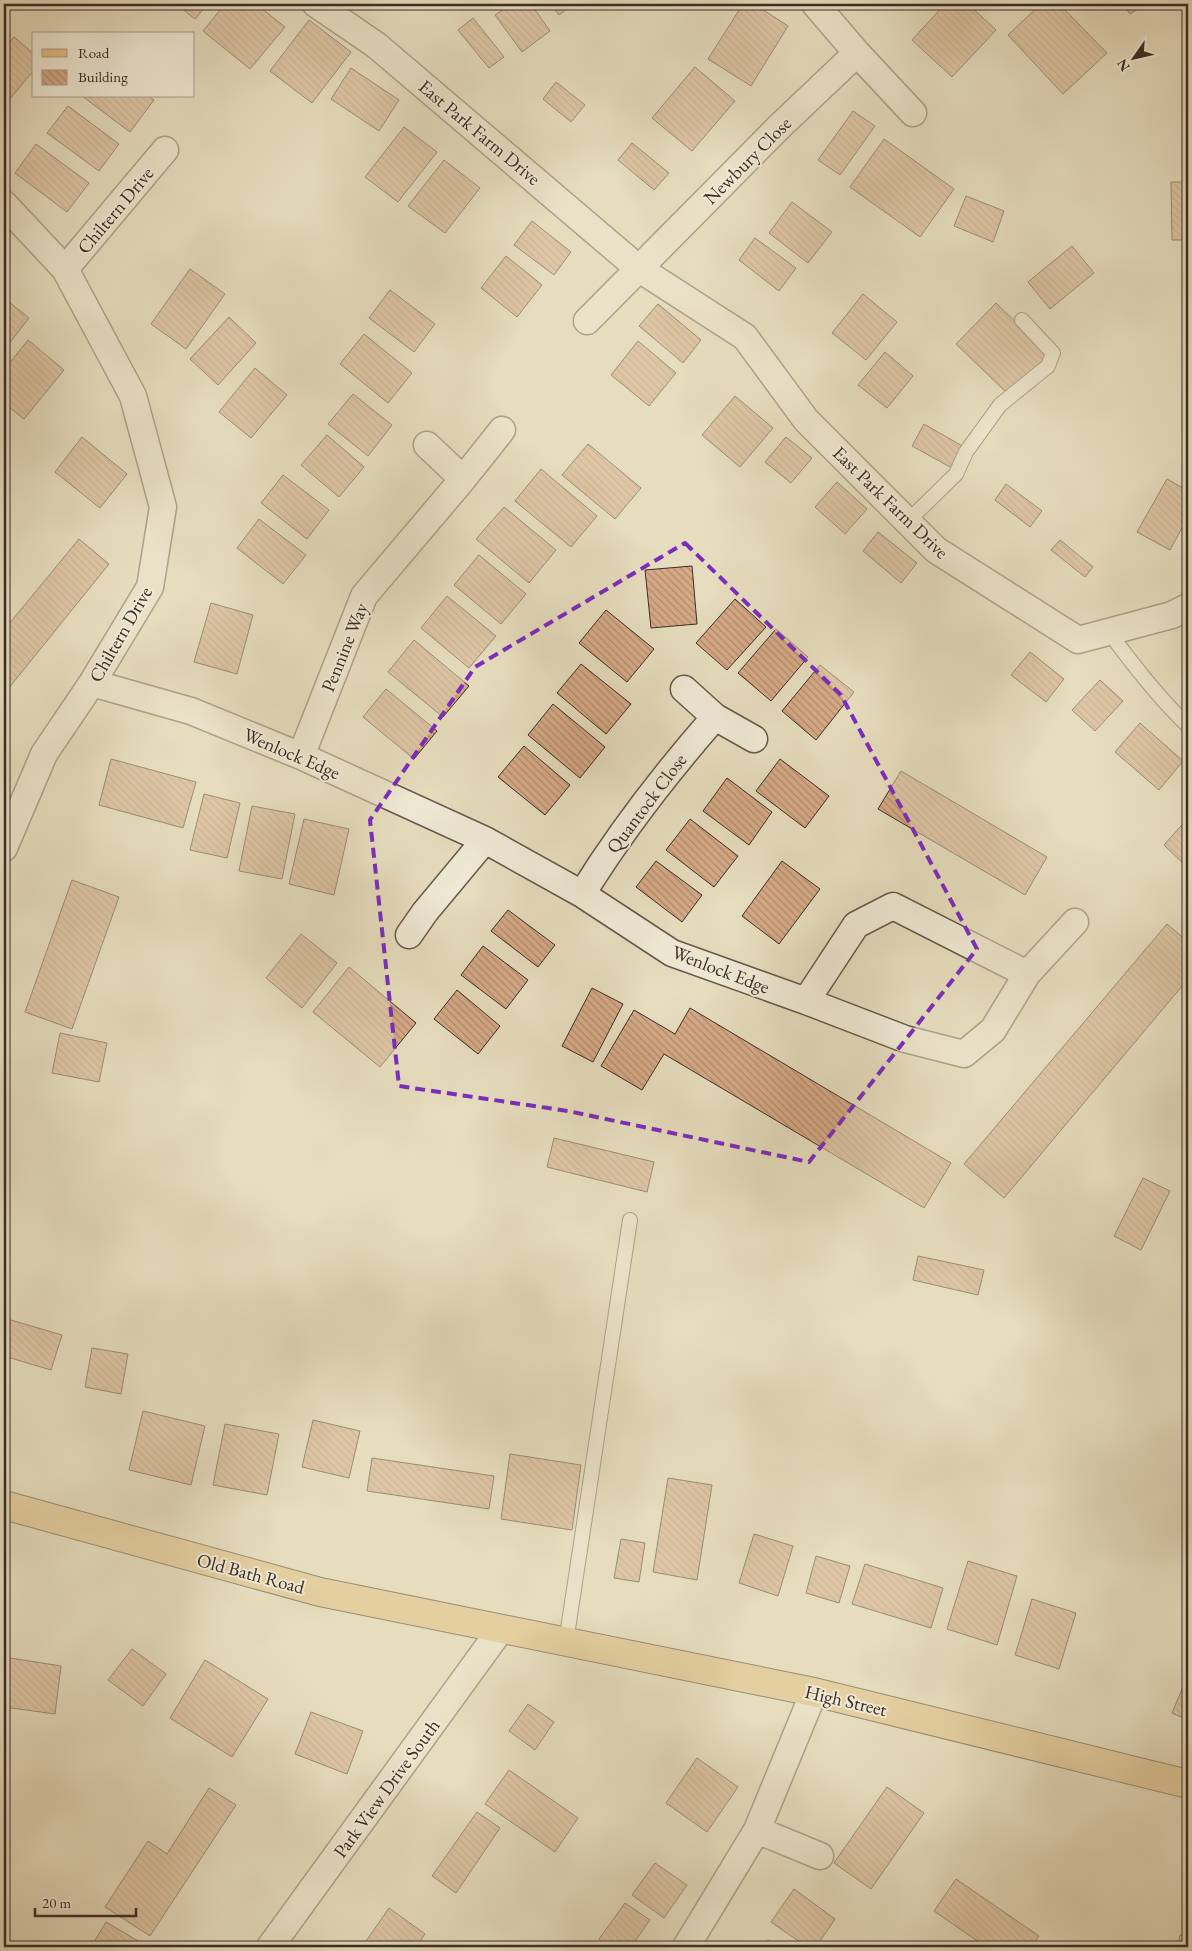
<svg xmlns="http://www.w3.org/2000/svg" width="1192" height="1951" viewBox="0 0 1192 1951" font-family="'EB Garamond',serif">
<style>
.building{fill:url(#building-back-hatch);stroke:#3b2d25}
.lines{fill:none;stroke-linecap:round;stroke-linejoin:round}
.service-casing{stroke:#66594b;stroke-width:16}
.minor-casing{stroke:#66594b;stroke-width:29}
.primary-casing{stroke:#3b2d25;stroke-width:30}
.service{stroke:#efe9d5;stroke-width:14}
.minor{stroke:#efe9d5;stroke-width:26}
.primary{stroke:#e3be7f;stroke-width:28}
.marked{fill:none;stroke:#7b2cbf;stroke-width:4;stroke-dasharray:10 6;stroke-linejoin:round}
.labels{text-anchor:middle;stroke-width:4;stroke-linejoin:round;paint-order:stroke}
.street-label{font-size:19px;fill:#3b2d25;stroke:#efe9d5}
</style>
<defs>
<pattern id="building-back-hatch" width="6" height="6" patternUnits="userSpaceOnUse" patternTransform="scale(1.25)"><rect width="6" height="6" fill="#d6aa87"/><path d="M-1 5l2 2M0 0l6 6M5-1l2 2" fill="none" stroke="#af8b6e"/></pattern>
</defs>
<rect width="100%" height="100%" fill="#e6ddbe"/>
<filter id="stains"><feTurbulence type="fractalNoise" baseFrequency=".004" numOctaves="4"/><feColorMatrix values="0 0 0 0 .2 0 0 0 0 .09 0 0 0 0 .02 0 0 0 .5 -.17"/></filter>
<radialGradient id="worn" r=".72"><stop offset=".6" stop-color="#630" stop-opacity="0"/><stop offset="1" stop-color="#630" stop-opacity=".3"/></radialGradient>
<path class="building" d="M176 4H208L195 19Z
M225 4H256L285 27 250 69 203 31Z
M511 4H531L550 31 522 52 495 15Z
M550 4H573L559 15Z
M743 4H754L788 26 751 86 708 59Z
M945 4H968L996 30 952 77 912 40Z
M1041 4H1059L1107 53 1063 94 1008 35Z
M1123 4H1145L1130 14Z
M473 18 504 57 489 68 458 30Z
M309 20 351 52 312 103 270 71Z
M14 37 34 54V70L4 106V48Z
M695 67 735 101 692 151 652 118Z
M351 68 399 100 379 131 331 99Z
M556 82 585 105 571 122 543 99Z
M82 96H149L154 100 130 132Z
M68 106 119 144 99 171 47 133Z
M853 111 875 126 840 175 818 160Z
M404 127 437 152 398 202 365 177Z
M884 139 954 189 920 237 850 187Z
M632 143 669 173 654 190 618 160Z
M36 144 89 183 67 212 15 173Z
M444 160 480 188 445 233 408 206Z
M1171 182H1188V240H1172Z
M966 196 1004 211 993 242 954 226Z
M792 202 832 232 808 263 769 233Z
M532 221 571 252 554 275 514 245Z
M755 238 796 268 779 291 739 260Z
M1072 246 1094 273 1050 309 1028 282Z
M506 256 542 285 517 317 481 288Z
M190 269 225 294 186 349 151 324Z
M390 290 435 324 414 352 369 318Z
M863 294 897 322 866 360 832 333Z
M4 298 29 318 4 350Z
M996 303 1049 354 1009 395 956 344Z
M658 304 701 340 683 363 639 326Z
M229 317 256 343 218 385 190 359Z
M364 334 412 373 388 403 340 364Z
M28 340 64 370 24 419 4 403V370Z
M638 341 676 373 649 406 611 375Z
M885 352 913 376 887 408 858 385Z
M255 368 287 395 251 438 219 412Z
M353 394 392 425 368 456 328 424Z
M735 396 773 428 740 467 702 435Z
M924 424 964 447 952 468 912 446Z
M327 435 364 467 339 497 301 465Z
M82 437 127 474 100 508 55 472Z
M786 437 812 458 791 483 765 462Z
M588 444 641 488 615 519 562 475Z
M541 469 597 516 571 547 515 501Z
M283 475 329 510 307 539 261 503Z
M1167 479 1188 491V517L1170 550 1137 532Z
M837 482 867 509 845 534 815 507Z
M1006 484 1042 511 1030 527 995 500Z
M504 507 556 550 529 583 476 539Z
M259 519 306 555 283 584 237 548Z
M878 532 917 563 901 583 863 551Z
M79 539 109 564 4 694V630Z
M1060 540 1093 567 1085 577 1051 550Z
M479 555 526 594 501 624 454 585Z
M692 566 697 624 651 628 645 570Z
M447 596 496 636 469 668 421 628Z
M735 599 766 627 727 670 696 643Z
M211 603 253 615 237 674 194 662Z
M606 610 654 649 627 682 579 643Z
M776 629 808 657 771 701 738 673Z
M414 640 469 686 443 717 388 672Z
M1030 652 1064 679 1046 702 1011 675Z
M581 664 631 704 606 734 557 693Z
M820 665 854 692 816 740 782 711Z
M1100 680 1123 701 1095 731 1072 710Z
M386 689 437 731 414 759 363 717Z
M553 704 605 747 580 778 528 735Z
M1140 723 1183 761 1159 790 1115 752Z
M524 746 570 785 545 815 498 777Z
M111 759 196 782 183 828 99 805Z
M780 759 829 796 805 828 756 791Z
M901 771 1047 857 1025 895 878 809Z
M727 778 772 812 749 845 703 811Z
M204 794 240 803 227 858 190 850Z
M252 806 295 814 282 879 239 871Z
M1188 818V868L1164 845Z
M304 819 349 829 334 895 289 884Z
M690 819 738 856 714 887 666 850Z
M656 861 702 895 682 922 636 887Z
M782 861 820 889 779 944 742 916Z
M72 880 119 897 72 1029 25 1012Z
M508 910 555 945 538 967 491 931Z
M1167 924 1188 942V979L1004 1198 964 1164Z
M301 934 337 963 302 1008 266 978Z
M483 946 528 980 506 1009 461 975Z
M349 967 416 1023 380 1067 313 1012Z
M592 988 623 1004 593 1062 562 1046Z
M457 990 500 1026 478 1054 434 1019Z
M690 1008 951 1163 924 1208 664 1054 642 1090 601 1066 634 1010 675 1034Z
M60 1033 107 1043 99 1082 52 1073Z
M554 1138 654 1162 647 1192 547 1167Z
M1143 1178 1170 1191 1141 1250 1114 1236Z
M918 1256 984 1270 978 1295 913 1280Z
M4 1318 62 1335 51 1370 4 1356Z
M92 1348 128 1354 121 1394 85 1387Z
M143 1411 205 1426 191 1485 129 1470Z
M313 1420 360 1431 349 1478 302 1467Z
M225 1424 279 1434 267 1495 213 1485Z
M510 1454 581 1465 572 1530 501 1519Z
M372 1458 494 1476 489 1509 367 1491Z
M668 1478 712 1485 697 1580 653 1572Z
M754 1534 793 1546 778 1596 739 1583Z
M621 1539 645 1543 639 1582 614 1578Z
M816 1556 850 1566 839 1603 806 1593Z
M968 1561 1017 1576 997 1645 947 1629Z
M865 1564 943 1588 931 1628 852 1604Z
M1032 1599 1076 1613 1059 1669 1015 1655Z
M132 1649 166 1674 143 1706 108 1680Z
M4 1657 61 1666 55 1714 4 1707Z
M205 1660 268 1699 232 1757 170 1718Z
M1188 1675V1720L1172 1713Z
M528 1704 554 1722 535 1750 509 1731Z
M311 1712 363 1731 347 1774 295 1754Z
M697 1758 738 1787 707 1832 666 1803Z
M509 1770 578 1818 555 1852 485 1804Z
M887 1787 924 1813 871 1889 834 1863Z
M209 1788 236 1805 150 1936 105 1907 148 1841 167 1854Z
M477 1812 500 1828 456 1893 432 1876Z
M655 1863 687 1885 664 1918 632 1895Z
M956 1879 1039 1936 1031 1947H986L934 1911Z
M794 1889 835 1919 816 1947H807L771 1922Z
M625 1903 650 1920 631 1947H610L599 1939Z
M389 1908 425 1934 416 1947H362Z
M106 1922 140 1942 137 1947H91Z
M1180 1935 1188 1936V1947H1178Z
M768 1940 778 1947H763Z
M586 1941 595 1947H581Z"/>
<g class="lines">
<defs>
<path id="service" d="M907 522 956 474 966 452 1000 405 1048 366 1053 353 1022 320
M1109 632C1133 665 1158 697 1188 726
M566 1642 630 1220"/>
<path id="minor" d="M316 4 376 45 638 268 745 337 806 420 936 550 1078 640 1172 615 1188 607
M815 4 857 53
M4 204 65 269 133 396 163 507 150 587 92 683 44 754 4 848
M65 269 165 150
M587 321 779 127 857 53 913 113
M463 479 502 430
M92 683 191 711 301 756 485 840 582 894 672 953 806 1001 856 925 893 906 1027 974 1075 922
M715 717 754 739
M301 756 364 596 463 479 427 445
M582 894C621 831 666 773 715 717L684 689
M409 935 425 912 485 840
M806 1001 905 1039 964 1054 993 1030 1027 974
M757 1830 820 1856
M270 1947 501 1629
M686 1947 757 1830 814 1692"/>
<path id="primary" d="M4 1505 320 1592 814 1692 1188 1784"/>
</defs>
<use href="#service" class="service-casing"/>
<use href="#minor" class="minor-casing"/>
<use href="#primary" class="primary-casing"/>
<use href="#service" class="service"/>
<use href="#minor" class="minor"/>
<use href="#primary" class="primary"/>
</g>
<path d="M0 0H1192V1951H0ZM685 543 841 695 977 949 809 1162 568 1111 399 1086 370 820 475 667Z" fill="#e6ddbe" fill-opacity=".55" fill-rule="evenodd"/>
<path class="marked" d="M685 543 841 695 977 949 809 1162 568 1111 399 1086 370 820 475 667Z"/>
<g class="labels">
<g class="street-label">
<text transform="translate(480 132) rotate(40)" y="7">East Park Farm Drive</text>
<text transform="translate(747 160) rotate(-45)" y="7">Newbury Close</text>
<text transform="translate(115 210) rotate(-50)" y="7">Chiltern Drive</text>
<text transform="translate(891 502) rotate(44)" y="7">East Park Farm Drive</text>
<text transform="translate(120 634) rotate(-60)" y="7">Chiltern Drive</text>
<text transform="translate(344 647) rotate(-68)" y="7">Pennine Way</text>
<text transform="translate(292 753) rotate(23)" y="7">Wenlock Edge</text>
<text transform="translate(646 803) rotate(-53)" y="7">Quantock Close</text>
<text transform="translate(721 969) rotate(21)" y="7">Wenlock Edge</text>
<text transform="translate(251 1573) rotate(15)" y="7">Old Bath Road</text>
<text transform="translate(846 1700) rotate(13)" y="7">High Street</text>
<text transform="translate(386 1788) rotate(-54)" y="7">Park View Drive South</text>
</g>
</g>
<rect width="1192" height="1951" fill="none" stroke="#e6ddbe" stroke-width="20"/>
<rect x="5" y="5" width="1182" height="1941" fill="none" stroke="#3b2d25" stroke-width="2.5"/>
<rect x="10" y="10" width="1172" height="1931" fill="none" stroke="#3b2d25"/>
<rect x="32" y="32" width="162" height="65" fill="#efe9d5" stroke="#a79e8f"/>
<rect x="42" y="49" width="25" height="8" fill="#e3be7f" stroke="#a79e8f"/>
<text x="78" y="58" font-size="15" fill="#3b2d25">Road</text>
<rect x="42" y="70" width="25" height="15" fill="url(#building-back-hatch)" stroke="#a79e8f"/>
<text x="78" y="82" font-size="15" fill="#3b2d25">Building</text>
<g transform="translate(1134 58) rotate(236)" stroke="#efe9d5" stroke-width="4" paint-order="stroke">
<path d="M0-4L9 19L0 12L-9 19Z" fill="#3b2d25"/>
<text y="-8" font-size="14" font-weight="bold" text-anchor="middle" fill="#3b2d25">N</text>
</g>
<path d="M35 1908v8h101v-8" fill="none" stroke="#3b2d25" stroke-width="2.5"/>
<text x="42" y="1908" font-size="15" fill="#3b2d25" stroke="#efe9d5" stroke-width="4" paint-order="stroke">20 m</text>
<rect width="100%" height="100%" filter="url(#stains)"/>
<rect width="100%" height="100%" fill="url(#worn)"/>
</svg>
